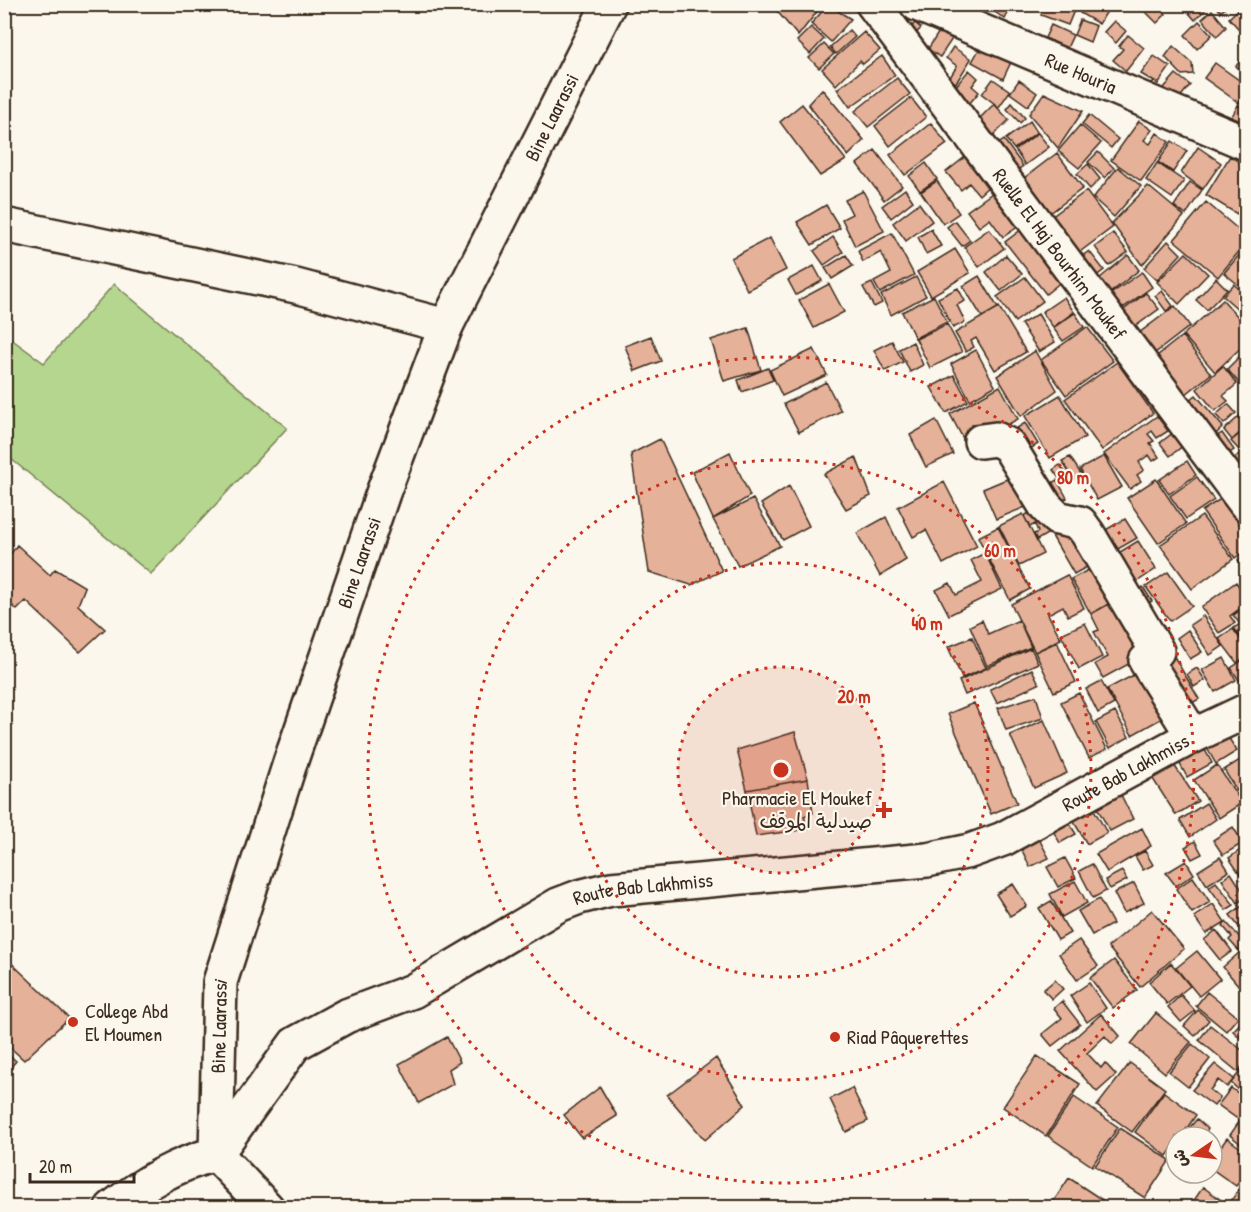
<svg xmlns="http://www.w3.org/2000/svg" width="1251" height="1212" viewBox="0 0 1251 1212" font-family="'Patrick Hand','Playpen Sans Arabic',sans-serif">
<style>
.green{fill:#b5d68f;stroke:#788056;stroke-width:1.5}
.building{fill:#e6b199;stroke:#3b2a1e;stroke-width:1.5}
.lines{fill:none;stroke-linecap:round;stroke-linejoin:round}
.minor-casing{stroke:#3b2a1e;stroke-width:38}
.minor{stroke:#fbf7ec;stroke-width:33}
.ring{fill:none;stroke:#c8321e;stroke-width:3;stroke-dasharray:3 6}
.poi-dot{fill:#c8321e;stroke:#fbf7ec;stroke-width:2}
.labels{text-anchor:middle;stroke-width:4.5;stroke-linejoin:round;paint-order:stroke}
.street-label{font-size:20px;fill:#3b2a1e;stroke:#fbf7ec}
.poi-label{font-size:20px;fill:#3b2a1e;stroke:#fbf7ec;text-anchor:start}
.centre{fill:#c8321e;stroke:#fbf7ec;stroke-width:3}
.ring-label{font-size:18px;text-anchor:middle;font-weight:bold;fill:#c8321e;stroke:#fbf7ec;stroke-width:4.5;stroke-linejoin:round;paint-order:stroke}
</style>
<rect width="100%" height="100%" fill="#fbf7ec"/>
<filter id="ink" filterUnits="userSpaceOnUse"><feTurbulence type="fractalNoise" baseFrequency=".0167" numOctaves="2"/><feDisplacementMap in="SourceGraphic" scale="12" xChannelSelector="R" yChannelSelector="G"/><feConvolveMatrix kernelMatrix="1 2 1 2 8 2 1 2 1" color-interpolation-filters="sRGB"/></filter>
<g filter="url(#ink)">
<path class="green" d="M114 284 287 428 151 574 5 454V339L7 336 44 363Z"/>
<path class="building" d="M771 4H823L798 36Z
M950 4H975L970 15Z
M983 4H1013L1005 19Z
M1045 4H1067L1075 8 1068 25 1041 15Z
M1086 4H1111V5L1099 24 1080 13Z
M1141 4H1156L1166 14 1157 23 1140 6Z
M1185 4H1203L1206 9 1195 20 1183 6Z
M1214 4H1229L1221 12Z
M1244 4H1246V37L1229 18Z
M828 5 851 19 831 42 811 24Z
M1212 10 1226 27 1217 36 1202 19Z
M1080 20 1096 26 1090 42 1074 35Z
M1114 21 1126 31 1116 43 1104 32Z
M1199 21 1212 35 1197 49 1185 35Z
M915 23 921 28 912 38 906 32Z
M1051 25 1073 35 1067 48 1045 38Z
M811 27 824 39 810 54 797 41Z
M849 30 855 37 836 54 830 47Z
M940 30 952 39 940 57 928 49Z
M864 32 880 50 863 64 860 61 836 85 822 69Z
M1128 35 1144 48 1126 71 1113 60 1123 49 1119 46Z
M824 44 834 54 819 68 809 58Z
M981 46 1011 62 1003 79 972 62Z
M1173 46 1192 63 1193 74 1182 75 1165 57Z
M953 47 971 59 956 83 949 79 957 66 946 58Z
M1246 54V76L1236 66Z
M882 56 895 75 850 107 837 89Z
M1154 56 1170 67 1158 84 1141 74Z
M1215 63 1246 85V91L1239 103 1204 78Z
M969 70 978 78 972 86 979 92 964 110 947 97Z
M1176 74 1190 85 1178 100 1164 88Z
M897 78 910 94 868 127 855 111Z
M993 79 1010 91 999 107 982 94Z
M1019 80 1037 93 1028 106 1010 93Z
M822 89 864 140 848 156 808 104Z
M1044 93 1083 111 1058 148 1029 114Z
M911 98 926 117 890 146 875 126Z
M1012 103 1025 118 1020 123 1007 109Z
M802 104 846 160 820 176 780 122Z
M994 104 1009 120 988 141 972 126Z
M1238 105 1246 110V131L1230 120Z
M1089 115 1118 139 1111 148 1082 124Z
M1030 121 1037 132 1014 149 1006 139Z
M1139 121 1152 130 1144 140 1150 144 1157 133 1169 142 1141 181 1111 160Z
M931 123 947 144 905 175 890 155Z
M1080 125 1101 143 1079 168 1058 151Z
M1038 133 1049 147 1025 165 1015 150Z
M1004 140 1023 166 1012 174 993 148Z
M1172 141 1187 151 1173 172 1158 162Z
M1198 147 1221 163 1203 189 1181 173Z
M875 150 902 186 884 200 857 164Z
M1098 152 1114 168 1105 178 1088 162Z
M1057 153 1083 188 1045 217 1019 182Z
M1230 156 1246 167V199L1237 214 1206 195Z
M965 157 989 186 979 195 969 183 961 190 946 172Z
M926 163 937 179 920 191 909 176Z
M1157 163 1184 181 1172 198 1146 180Z
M1088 164 1100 179 1090 189 1077 174Z
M1118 167 1141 186 1114 217 1093 198Z
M937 181 959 213 943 224 921 192Z
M1190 182 1202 190 1186 215 1174 206Z
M1148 186 1184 216 1142 265 1112 223Z
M905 189 913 201 891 218 882 206Z
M863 191 884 231 855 246 842 219 852 214 845 200Z
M995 191 1019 226 1003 237 990 219 979 227 967 211Z
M1086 191 1113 227 1073 257 1046 221Z
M1206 202 1246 236V243L1218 277 1174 240Z
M919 203 932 221 906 241 893 223Z
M826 205 840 228 812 245 797 222Z
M1246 213V229L1241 224Z
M955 221 970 240 962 246 947 227Z
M931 229 941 246 926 254 918 237Z
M989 229 1004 248 979 267 964 247Z
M1022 229 1062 281 1046 294 1005 242Z
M892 233 914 275 880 293 874 282 891 273 881 252 863 262 858 251Z
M1113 233 1128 252 1109 266 1095 247Z
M833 237 843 252 824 265 814 251Z
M770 238 786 270 747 290 731 258Z
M1168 241 1181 254 1157 280 1144 268Z
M955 249 970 273 931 296 917 272Z
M1089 251 1104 270 1091 280 1076 261Z
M1186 253 1208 274 1179 304 1157 282Z
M1240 254 1246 259V291L1224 273Z
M846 255 853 266 832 279 825 268Z
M1006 255 1022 274 1001 291 986 272Z
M1128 255 1139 270 1105 297 1094 283Z
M814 266 822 281 796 295 788 280Z
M1142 272 1152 287 1116 313 1105 298Z
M979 276 998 308 982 317 963 286Z
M916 277 926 296 891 315 881 295Z
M1025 277 1043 301 1015 322 997 297Z
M1216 278 1227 289 1207 310 1196 300Z
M872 283 882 303 874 307 863 287Z
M829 284 844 312 814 328 799 300Z
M1234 284 1246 296V304L1240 311 1223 296Z
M958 288 965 301 957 305 965 322 953 328 938 298Z
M1162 291 1173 306 1166 311 1155 296Z
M1146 293 1159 309 1129 331 1117 315Z
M934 296 947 322 915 338 902 312Z
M1064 297 1074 312 1053 327 1042 312Z
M1223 300 1246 326V343L1215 372 1183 335Z
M1175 306 1190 326 1150 357 1135 336Z
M999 307 1026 352 995 370 976 338 971 341 974 347 966 352 955 333Z
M1075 313 1084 327 1063 341 1053 328Z
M1038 314 1055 342 1039 352 1021 324Z
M947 324 962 352 930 368 916 339Z
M1087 327 1113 361 1066 395 1041 360Z
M748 328 761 370 724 381 711 340Z
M651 336 661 361 635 371 625 346Z
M1182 336 1211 374 1181 398 1152 360Z
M892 341 903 362 885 371 874 350Z
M913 342 923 365 910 372 899 349Z
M814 349 827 375 782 396 770 370Z
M976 350 995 386 970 400 951 364Z
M1246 350 1245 364 1246 391 1227 369Z
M1035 351 1057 390 1021 416 997 376Z
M1117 362 1153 413 1102 450 1065 399Z
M1223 366 1237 384 1223 396 1228 401 1215 411 1197 389Z
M768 368 773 380 742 392 738 380Z
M954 375 968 401 946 413 931 387Z
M826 382 841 411 799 432 784 404Z
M1000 386 1018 419 967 446 950 414Z
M1060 395 1085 437 1050 458 1025 416Z
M1196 395 1223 427 1213 437 1185 404Z
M1228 404 1236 413 1224 424 1216 415Z
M1243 413 1246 418V427L1232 440 1224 430Z
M1157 416 1168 431 1157 438 1152 431 1148 434 1154 441 1150 443 1159 457 1153 461 1149 455 1139 462 1144 470 1137 475 1141 481 1130 489 1104 454Z
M936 420 953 454 926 467 910 435Z
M1025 423 1038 444 1019 456 1006 435Z
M1246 429V444L1239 450 1231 441Z
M1174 432 1184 445 1170 456 1160 443Z
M1222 433 1234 450 1228 454 1216 437Z
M660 439 722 571 691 585 649 572 631 454Z
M1246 448V478L1229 463Z
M730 452 750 496 713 519 692 472Z
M1104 456 1122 487 1097 500 1080 469Z
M856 457 871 496 846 509 824 474Z
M1070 457 1081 474 1073 479 1062 461Z
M1187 461 1196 475 1169 494 1159 480Z
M1060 465 1071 480 1064 485 1053 470Z
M1021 473 1033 504 996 519 983 489Z
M1197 477 1214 500 1186 519 1170 496Z
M1156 479 1186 524 1158 543 1127 498Z
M1057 480 1067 498 1052 507 1041 489Z
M944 482 977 546 943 564 926 530 913 537 898 507Z
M789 486 809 526 783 540 761 504Z
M1222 498 1246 534V550L1235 558 1202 511Z
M753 499 780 546 738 566 713 519Z
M1041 506 1054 530 1037 540 1034 534 1038 532 1035 524 1030 527 1024 516Z
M1023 514 1043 554 1019 566 999 526Z
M1202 516 1233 559 1192 589 1160 545Z
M886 517 906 560 880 576 857 533Z
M1125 519 1137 538 1104 557 1093 537Z
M1075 524 1096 562 1074 574 1052 536Z
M998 527 1030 589 1010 600 978 537Z
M1138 541 1156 569 1126 589 1107 560Z
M17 545 50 575 55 569 85 587 78 605 105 629 80 652 26 601 17 610 4 598V550L10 555Z
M985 553 1002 589 949 615 936 590 950 583 956 595 982 582 971 560Z
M1246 554V571L1238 560Z
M1098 565 1117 599 1091 614 1071 579Z
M1168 572 1192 606 1170 621 1146 587Z
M1067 575 1084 608 1068 616 1063 606 1048 614 1061 639 1035 652 1011 604Z
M1236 582 1246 597V604L1230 616 1235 623 1219 633 1201 607Z
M1143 587 1152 601 1140 608 1131 594Z
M1118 599 1147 654 1103 678 1095 664 1108 657 1094 632 1099 630 1091 614Z
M1246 607V644L1234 628 1240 624 1233 615Z
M1203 616 1223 646 1210 655 1190 625Z
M982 620 988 634 1019 620 1031 647 987 666 970 626Z
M1085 623 1102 657 1079 669 1061 634Z
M1233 629 1246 647V656L1237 663 1219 639Z
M1188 630 1202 652 1190 659 1177 638Z
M972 637 986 668 962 678 948 647Z
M1057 642 1076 682 1054 692 1035 652Z
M1031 648 1038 663 965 695 959 681Z
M1169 648 1199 699 1180 710 1150 659Z
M1224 658 1236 680 1215 692 1202 670Z
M1243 660 1246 665V684L1243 686 1231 668Z
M1197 668 1205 680 1194 687 1187 674Z
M1032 669 1039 684 997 703 990 689Z
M1143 670 1168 715 1132 735 1107 689Z
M1101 681 1114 704 1098 713 1086 689Z
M1079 693 1107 749 1089 758 1061 702Z
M1036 696 1043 718 1006 730 998 708Z
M974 703 1017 803 991 814 948 714Z
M1115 712 1129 737 1110 748 1096 722Z
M1044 720 1067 773 1034 788 1010 735Z
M1246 726V745L1244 746 1237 731Z
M1223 729 1237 751 1216 764 1203 741Z
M795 732 808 779 747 790 737 750Z
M1199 739 1212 763 1187 777 1174 753Z
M1246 756V796L1242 799 1224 770Z
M1172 762 1198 801 1176 815 1151 776Z
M1217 765 1242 803 1219 818 1194 780Z
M808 779 813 813 804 816 808 829 756 836 747 790Z
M1119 791 1133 819 1110 831 1095 804Z
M1206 803 1216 819 1190 837 1180 820Z
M1092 806 1107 833 1087 844 1071 817Z
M1066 818 1076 834 1060 843 1051 827Z
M1233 827 1243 843 1223 855 1213 840Z
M1142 828 1151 846 1107 872 1096 854Z
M1038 837 1049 858 1030 867 1020 846Z
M1195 841 1202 854 1192 859 1185 847Z
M1246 846V883L1229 858Z
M1145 851 1153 865 1143 870 1135 856Z
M1220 857 1229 871 1207 885 1198 871Z
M1065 858 1076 878 1058 887 1047 867Z
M1186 861 1194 874 1176 886 1166 873Z
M1092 864 1106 891 1093 898 1079 871Z
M1122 871 1127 880 1110 889 1105 880Z
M1231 873 1246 896 1238 903 1222 880Z
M1193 877 1210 902 1192 913 1176 889Z
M1075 881 1087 903 1062 917 1050 894Z
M1216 882 1234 905 1226 910 1209 887Z
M1134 883 1144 903 1124 913 1114 893Z
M1013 884 1027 906 1010 916 996 894Z
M1099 899 1113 924 1092 935 1078 911Z
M1051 901 1070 933 1058 940 1039 908Z
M1246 903V920L1238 926 1230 915Z
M1213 904 1225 922 1206 934 1194 917Z
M1152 910 1184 949 1140 987 1108 947Z
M1226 922 1242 940 1246 936 1244 992 1223 967 1240 952 1229 940 1232 937 1223 926Z
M1216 930 1232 951 1220 960 1204 940Z
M1079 940 1098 966 1077 980 1059 954Z
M1197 951 1220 979 1199 996 1176 968Z
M4 956 69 1018 24 1060 4 1042Z
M1114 960 1137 990 1113 1008 1090 978Z
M1171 963 1190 986 1167 1004 1149 982Z
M1055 980 1063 989 1052 999 1043 990Z
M1089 983 1106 1008 1087 1022 1070 996Z
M1207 992 1238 1017 1226 1031 1196 1006Z
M1181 995 1195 1011 1181 1022 1168 1007Z
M1062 1001 1080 1024 1052 1046 1042 1034 1062 1018 1054 1008Z
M1198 1010 1209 1020 1195 1036 1184 1026Z
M1156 1013 1191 1042 1165 1073 1131 1044Z
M1101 1014 1120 1036 1112 1044 1105 1036 1087 1053 1101 1068 1105 1063 1116 1075 1097 1092 1060 1051Z
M1246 1017V1043L1233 1031Z
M1210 1025 1246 1053V1061L1238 1072 1199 1040Z
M447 1037 460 1062 449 1069 453 1084 419 1103 399 1064Z
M1192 1044 1210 1059 1188 1087 1169 1072Z
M4 1050 16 1061 4 1075Z
M1037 1056 1080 1084 1046 1136 1003 1107Z
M716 1058 745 1105 705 1140 667 1095Z
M1130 1063 1165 1089 1132 1132 1097 1106Z
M1215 1064 1234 1079 1227 1087 1218 1080 1210 1090 1220 1098 1214 1106 1192 1090Z
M1246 1064V1096L1231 1083Z
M600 1087 617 1116 582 1138 564 1115Z
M852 1088 868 1121 846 1132 830 1099Z
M1231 1088 1246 1099V1125L1218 1105Z
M1164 1092 1196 1115 1181 1137H1176V1143L1167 1156 1135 1132Z
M1074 1097 1118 1127 1092 1166 1048 1136Z
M1197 1119 1208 1129 1201 1137H1189L1185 1133Z
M1239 1122 1246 1128V1140L1242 1145 1230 1135Z
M1120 1128 1170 1160 1145 1198 1095 1166Z
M1227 1138 1246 1152V1171L1236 1186 1212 1169V1159Z
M1212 1140 1218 1145 1212 1153Z
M1069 1178 1110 1205 1108 1208H1049Z
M1246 1178V1199L1241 1208 1231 1201Z
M1203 1187 1232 1208H1189Z
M1139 1202 1148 1208H1135Z"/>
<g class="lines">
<defs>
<g id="minor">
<path id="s1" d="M873 4 1246 504"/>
<path id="s2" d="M917 4 1246 143"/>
<path d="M4 225 296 286 446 326"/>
<path d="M981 441 996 439 1008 445 1046 507 1057 518 1080 523 1088 534 1157 651 1146 661 1193 736"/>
<path id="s3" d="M216 1154 220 982 290 763 383 493 446 326 609 4"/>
<path d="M216 1154 267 1208"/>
<path id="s4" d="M112 1208C144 1183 176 1164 216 1154L295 1044 346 1016 413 991 558 905 579 897 611 889 927 860 970 851 1003 839 1193 736 1246 711"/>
</g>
</defs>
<use href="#minor" class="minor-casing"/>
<use href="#minor" class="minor"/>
</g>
</g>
<circle cx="781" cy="770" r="103" fill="#c8321e" fill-opacity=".12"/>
<g class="ring">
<circle cx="781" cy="770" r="103"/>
<circle cx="781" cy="770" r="207"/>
<circle cx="781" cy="770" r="310"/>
<circle cx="781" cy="770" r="413"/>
</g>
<g class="poi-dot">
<path d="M881 801h6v6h6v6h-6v6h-6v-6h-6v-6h6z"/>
<circle cx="73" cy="1022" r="6"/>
<circle cx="835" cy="1037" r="6"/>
</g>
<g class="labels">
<g class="street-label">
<text dy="7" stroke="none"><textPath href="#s2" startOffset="178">Rue Houria</textPath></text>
<text dy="7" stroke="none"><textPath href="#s3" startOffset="1100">Bine Laarassi</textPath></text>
<text dy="7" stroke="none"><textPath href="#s1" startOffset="312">Ruelle El Haj Bourhim Moukef</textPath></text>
<text dy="7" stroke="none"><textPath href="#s3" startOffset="614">Bine Laarassi</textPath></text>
<text dy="7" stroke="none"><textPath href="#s4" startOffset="1143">Route Bab Lakhmiss</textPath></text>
<text dy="7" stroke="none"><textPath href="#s4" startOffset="639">Route Bab Lakhmiss</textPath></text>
<text dy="7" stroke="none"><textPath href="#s3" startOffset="128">Bine Laarassi</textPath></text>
</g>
<g class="poi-label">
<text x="872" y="805" text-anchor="end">Pharmacie El Moukef<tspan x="872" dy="23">صيدلية الموقف</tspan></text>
<text x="85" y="1018">College Abd<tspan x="85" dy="23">El Moumen</tspan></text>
<text x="847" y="1044">Riad Pâquerettes</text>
</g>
</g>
<circle cx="781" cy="770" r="9" class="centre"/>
<g class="ring-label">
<text x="1073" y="484">80 m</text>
<text x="1000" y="557">60 m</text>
<text x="927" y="630">40 m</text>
<text x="854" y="703">20 m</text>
</g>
<rect width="1251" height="1212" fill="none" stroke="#fbf7ec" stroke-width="24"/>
<rect x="12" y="12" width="1227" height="1188" fill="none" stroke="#3b2a1e" stroke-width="2" filter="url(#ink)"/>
<g transform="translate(1194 1155) rotate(256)"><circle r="28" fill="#fbf7ec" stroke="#aea59a" stroke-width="1.5"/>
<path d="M0-4.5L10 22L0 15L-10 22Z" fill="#c8321e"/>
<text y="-9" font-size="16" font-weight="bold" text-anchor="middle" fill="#3b2a1e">ش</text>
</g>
<path d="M30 1173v9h104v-9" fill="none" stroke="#3b2a1e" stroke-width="3"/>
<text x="39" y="1173" font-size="18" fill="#3b2a1e" stroke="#fbf7ec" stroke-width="4.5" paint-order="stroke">20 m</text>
</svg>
